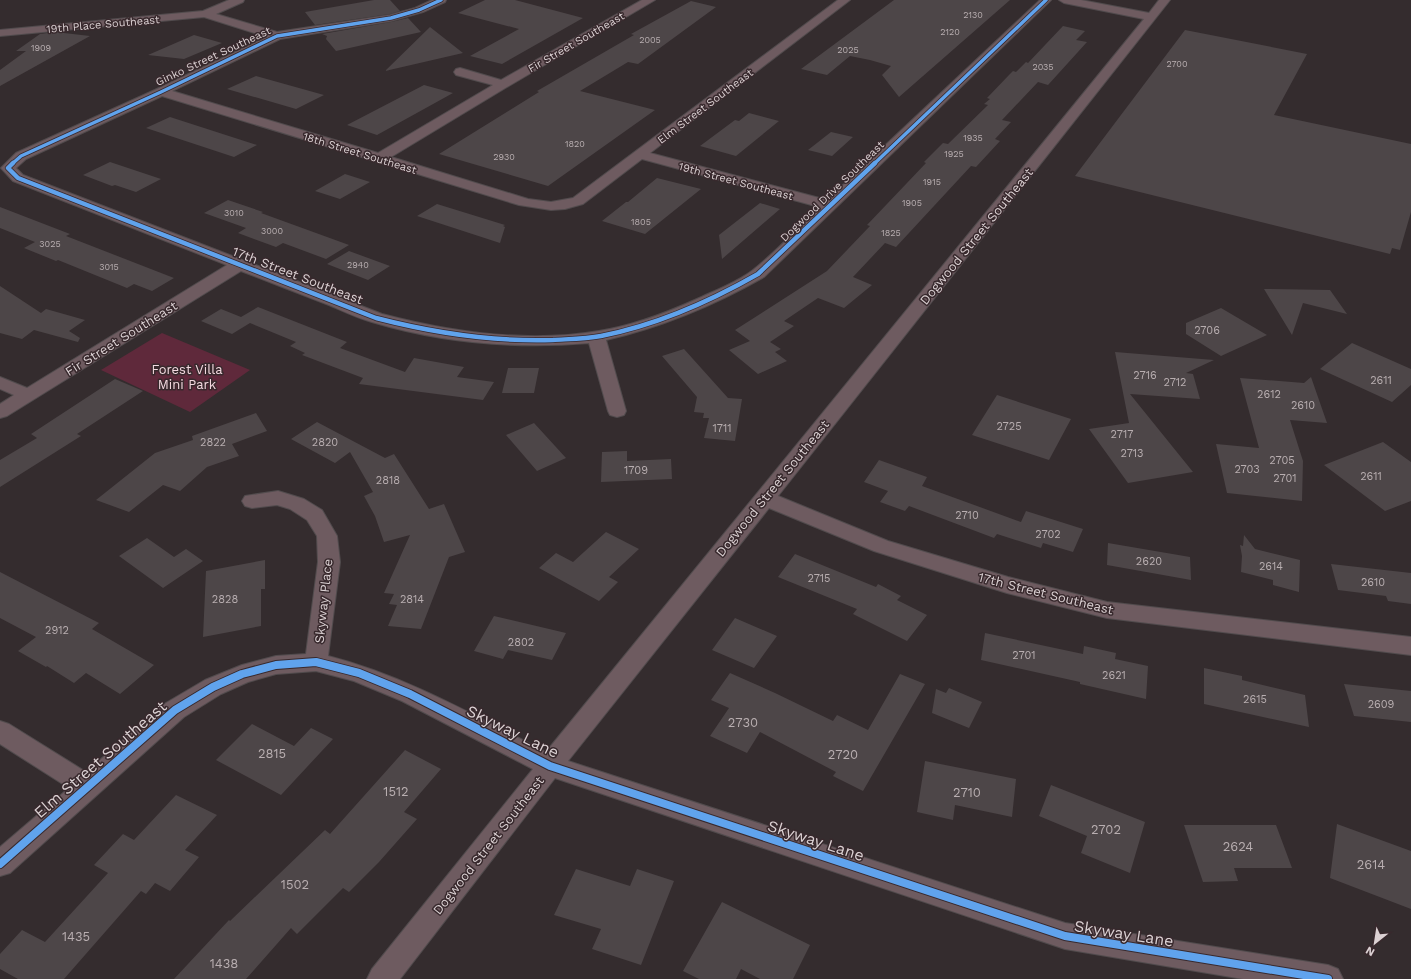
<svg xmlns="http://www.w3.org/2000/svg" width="1411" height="979" viewBox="0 0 1411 979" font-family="'Work Sans',sans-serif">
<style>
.green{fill:#5f293b}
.building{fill:#4d4648}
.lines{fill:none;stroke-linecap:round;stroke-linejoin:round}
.street-casing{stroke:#514b4d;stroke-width:2}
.street{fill:#6e5b60;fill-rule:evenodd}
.cycleway-far2-casing{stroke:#38292d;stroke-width:5}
.cycleway-far1-casing{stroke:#38292d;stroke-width:6}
.cycleway-casing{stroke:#38292d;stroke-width:10}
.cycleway-far2{stroke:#60a3ed;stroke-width:3.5}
.cycleway-far1{stroke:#60a3ed;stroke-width:4.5}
.cycleway{stroke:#60a3ed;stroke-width:8}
.labels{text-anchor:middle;stroke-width:3;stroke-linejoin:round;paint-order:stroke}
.far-number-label{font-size:9px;fill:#b8aeb0}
.far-street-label{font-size:11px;fill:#dbd1d3;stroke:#38292d}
.number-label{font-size:11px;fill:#b8aeb0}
.street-label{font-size:13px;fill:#dbd1d3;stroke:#38292d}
.park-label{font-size:13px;fill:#f3d8df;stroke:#38292d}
.near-number-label{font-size:13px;fill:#b8aeb0}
.near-street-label{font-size:16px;fill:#dbd1d3;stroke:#38292d}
</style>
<rect width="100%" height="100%" fill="#342c2e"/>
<path class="green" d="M162 333 250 370 190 412 101 370Z"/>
<path class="building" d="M374 0H390L400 11 390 14 315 25 305 12Z
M485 0H515L583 18 502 64 470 56 519 29 458 13Z
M894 0H1010L899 97 882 75 891 66 870 60 850 56 827 75 801 69Z
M691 1 716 7 638 64 628 62 580 91 655 110 548 186 439 154 539 92 537 91 634 35 631 34Z
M408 18 421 32 336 51 326 39 327 36 322 34 391 22Z
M1063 26 1085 31 1076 40 1087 42 1048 85 1038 82 1002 120 1011 122 995 139 1000 141 976 167 971 166 896 247 885 243 853 277 872 285 844 308 818 298 784 321 794 326 770 342 781 349 775 352 787 361 758 374 729 350 750 341 735 330 827 271 870 226 867 225 926 163 924 162 943 143 948 144 988 105 984 104 990 99 987 98 1009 75 1013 71 1016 72 1026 62 1028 63Z
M430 27 463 53 385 71Z
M1185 30 1307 54 1274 115 1411 144V212L1400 250 1392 248 1390 254 1075 176Z
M55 32 90 36 0 86V70L26 51H16L40 34Z
M194 35 222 43 184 59 148 55Z
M256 76 324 95 296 109 227 89Z
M424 85 453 93 377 135 347 125Z
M749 113 779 121 736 156 700 146 735 120 739 121Z
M170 117 257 145 234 157 146 128Z
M831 132 853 137 832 156 808 150Z
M110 162 161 179 136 192 115 185 112 186 83 175Z
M345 174 370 182 340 199 315 191Z
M657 178 701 189 645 234 602 221 626 202H628Z
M228 200 263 212 261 213 349 245 326 259 283 243 276 247 238 233 246 228 204 213Z
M760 203 780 209 722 259 719 235Z
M437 204 505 225 503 226 505 227 500 243 417 216Z
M0 207 70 234 66 236 174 278 152 291 134 284 127 288 58 260 56 261 24 248 35 242 0 228Z
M349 251 390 266 368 280 327 264Z
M0 286 41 313 46 309 85 320 69 331 80 338 78 342 34 330 22 339 0 333Z
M1264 289 1330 290 1347 314 1303 303 1292 335Z
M258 307 347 342 340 348 405 372 414 358 464 367 457 377 494 382 483 400 359 384 363 378 302 355 305 353 290 346 296 342 250 323 232 334 201 321 221 309 241 317Z
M1221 308 1267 335 1221 356 1186 334V323Z
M1352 343 1411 369V385L1392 402 1320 369Z
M684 349 728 398 742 399 735 441 704 438 709 418H703L704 413 694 412 697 397 662 356Z
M1115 352 1214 360 1186 373 1193 374 1200 399 1130 394 1193 472 1128 483 1089 429 1129 423Z
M508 368H539L534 393H502Z
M1311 377 1327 423 1290 420 1303 461 1302 501 1227 493 1216 444 1259 448 1240 378 1304 383Z
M115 379 143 391 77 434 81 436 0 487V460L37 438 31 434Z
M997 395 1071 419 1049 460 972 435Z
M256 413 267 431 232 444 239 456 207 467 180 491 163 485 129 512 96 500 155 453 193 440 192 436Z
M317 422 385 458 394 454 429 509 444 504 465 552 449 557 421 629 388 626 397 605 389 604 394 594 384 593 410 535 384 542 375 516 364 496 373 492 350 452 335 463 291 439Z
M534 423 566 458 537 471 506 435Z
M1383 442 1411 462V501L1385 511 1324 465Z
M627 451V461L671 459 672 479 601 482 602 452Z
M879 460 927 477 922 486 1021 522 1026 511 1083 529 1073 552 1043 543 1041 548 997 534 994 538 909 506 905 511 880 502 888 491 864 482Z
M606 532 639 549 609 577 618 582 599 601 539 568 556 553 573 562Z
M1244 535 1255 549 1300 560 1299 592 1273 585V580L1241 572 1242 556 1240 545 1243 546Z
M147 538 174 557 186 549 203 561 163 588 119 556Z
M1108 543 1190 557 1191 580 1107 565Z
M795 554 876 587 878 584 901 596 897 600 927 615 907 641 853 614 857 609 778 577Z
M265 560V589H261V626L203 637 206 571Z
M1331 564 1411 573V604L1388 601 1386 596 1338 590Z
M0 572 99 623 92 629 154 665 120 694 86 673 74 683 47 666 46 667 18 651 36 637 0 618Z
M494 616 566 633 552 660 508 650 503 659 474 651Z
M735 618 777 636 754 668 712 650Z
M985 633 1083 654 1084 646 1116 653 1115 659 1148 666 1146 699 1080 684V682L981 660Z
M1204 668 1242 676V680L1305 695 1309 727 1204 704Z
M730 673 775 693 833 721 837 715 868 730 900 674 925 684 863 791 833 776 836 772 760 732 747 753 710 736 729 708 711 700Z
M1344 684 1411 691V722L1354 716Z
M949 688 982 702 969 728 932 713 936 689 946 693Z
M252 724 294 746 311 728 333 739 281 795 216 760Z
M405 750 441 769 404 812 417 819 379 862 349 892 343 888 297 934 291 928 246 979H174L229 920 230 921 325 830 330 834Z
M925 761 1016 779 1012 817 955 805 953 820 917 812Z
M1051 785 1145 822 1130 873 1081 853 1087 836 1039 816Z
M176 795 217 815 185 850 199 857 170 891 155 883 146 894 141 891 64 979H18L0 969V954L22 930 45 942 108 873 94 865 123 834 134 840Z
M1337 824 1411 851V909L1330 878Z
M1184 825H1276L1292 868H1234L1238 881 1203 882Z
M576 869 630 886 637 869 674 881 641 965 592 949 601 929 554 915Z
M722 902 810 945 793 979H760L741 969 736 979H699L683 971Z"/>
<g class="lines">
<defs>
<path id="street" d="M229 0H244L243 2 216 14 277 32 390 15 415 8 432 0H446L445 2 423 12 391 21 280 39 172 91 378 153 493 85 456 75 454 72 456 69 460 68 501 80 642 0H655L507 87 391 157 528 199 551 202 573 198 838 0H850L650 153 827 200 1040 0H1051L764 277C713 306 662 327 606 340L626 411 624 415 617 417 610 415 608 411 589 343C516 349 442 343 372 322 357 318 343 311 329 305 300 294 270 282 241 271L7 416 0 418V404L14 395 0 389V377L27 388 227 265 13 181 1 168 16 153 157 89 267 37 204 17 0 36V30L203 11ZM162 96 519 205 551 210 565 209 583 204 642 159 819 207C798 228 777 251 753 270 738 282 714 291 697 299 666 313 632 326 599 331 529 343 450 332 382 314L23 175 16 168 26 159Z
M1059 0H1081L1149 13 1159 0H1170L778 496 888 541 1008 577 1107 602 1411 637V655L1107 618 1007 593 874 551 769 508 568 761 1065 923 1328 965 1338 969 1343 979H1243L1065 949 555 778 400 979H367L372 969 533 769 402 701 354 681 316 671 276 674 248 682 221 694 184 717 10 873 0 876V847L69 788 0 744V721L9 724 86 772 166 703 205 680 242 665 276 656 306 654 318 562 317 536 307 520 290 509 277 505 252 508 245 506 242 501 245 496 278 491 304 499 322 510 337 536 340 562 328 656C406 676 475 716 546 752L1144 19 1064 3Z"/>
</defs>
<use href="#street" class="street-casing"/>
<use href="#street" class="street"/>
<defs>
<path id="cycleway-far2" d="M12 164 21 156 161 92 277 36 391 18 419 10 441 0
M874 164 1046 0"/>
<path id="cycleway-far1" d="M13 163 8 168 18 178 376 318C434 333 493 342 553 340 569 339 585 339 601 336 657 325 709 302 758 274L875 163"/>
<path id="cycleway" d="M0 864 175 710 213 687 242 674 276 665 316 662 359 673 410 694 550 766 1065 936 1328 979"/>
</defs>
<use href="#cycleway-far2" class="cycleway-far2-casing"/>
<use href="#cycleway-far1" class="cycleway-far1-casing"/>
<use href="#cycleway" class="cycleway-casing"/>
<use href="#cycleway-far2" class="cycleway-far2"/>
<use href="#cycleway-far1" class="cycleway-far1"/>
<use href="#cycleway" class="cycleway"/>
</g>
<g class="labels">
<g class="far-number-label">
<text x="973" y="18">2130</text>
<text x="950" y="35">2120</text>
<text x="650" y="43">2005</text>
<text x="41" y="51">1909</text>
<text x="848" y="53">2025</text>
<text x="1177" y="67">2700</text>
<text x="1043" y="70">2035</text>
<text x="973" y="141">1935</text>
<text x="575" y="147">1820</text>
<text x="954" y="157">1925</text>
<text x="504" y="160">2930</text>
<text x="932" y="185">1915</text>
<text x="912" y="206">1905</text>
<text x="234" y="216">3010</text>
<text x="641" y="225">1805</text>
<text x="272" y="234">3000</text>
<text x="891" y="236">1825</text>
<text x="50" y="247">3025</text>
<text x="358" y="268">2940</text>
<text x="109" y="270">3015</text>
</g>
<g class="far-street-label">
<text transform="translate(103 24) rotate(-5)" y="4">19th Place Southeast</text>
<text transform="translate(576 42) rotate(-30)" y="4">Fir Street Southeast</text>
<text transform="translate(213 56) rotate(-25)" y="4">Ginko Street Southeast</text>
<text transform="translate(705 106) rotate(-37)" y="4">Elm Street Southeast</text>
<text transform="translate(360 153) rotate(17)" y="4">18th Street Southeast</text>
<text transform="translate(736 181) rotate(15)" y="4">19th Street Southeast</text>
<text transform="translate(832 191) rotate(-44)" y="4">Dogwood Drive Southeast</text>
</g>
<g class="number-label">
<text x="1207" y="334">2706</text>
<text x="1145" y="379">2716</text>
<text x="1381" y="384">2611</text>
<text x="1175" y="386">2712</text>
<text x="1269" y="398">2612</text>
<text x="1303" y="409">2610</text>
<text x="1009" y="430">2725</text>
<text x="722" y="432">1711</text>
<text x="1122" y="438">2717</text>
<text x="213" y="446">2822</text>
<text x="325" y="446">2820</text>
<text x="1132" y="457">2713</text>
<text x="1282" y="464">2705</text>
<text x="1247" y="473">2703</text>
<text x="636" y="474">1709</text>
<text x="1371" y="480">2611</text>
<text x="1285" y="482">2701</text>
<text x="388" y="484">2818</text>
<text x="967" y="519">2710</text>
<text x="1048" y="538">2702</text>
<text x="1149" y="565">2620</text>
<text x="1271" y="570">2614</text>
<text x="819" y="582">2715</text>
<text x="1373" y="586">2610</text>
<text x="225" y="603">2828</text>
<text x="412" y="603">2814</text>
<text x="57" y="634">2912</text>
<text x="521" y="646">2802</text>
<text x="1024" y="659">2701</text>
<text x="1114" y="679">2621</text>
<text x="1255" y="703">2615</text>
<text x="1381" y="708">2609</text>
</g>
<g class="street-label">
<text transform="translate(976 236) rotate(-51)" y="5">Dogwood Street Southeast</text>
<text transform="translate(298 275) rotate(21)" y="5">17th Street Southeast</text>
<text transform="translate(121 338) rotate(-32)" y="5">Fir Street Southeast</text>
<text transform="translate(772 488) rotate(-51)" y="5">Dogwood Street Southeast</text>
<text transform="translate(1046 593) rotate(14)" y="5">17th Street Southeast</text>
<text transform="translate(323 601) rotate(-84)" y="5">Skyway Place</text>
<text transform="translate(488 845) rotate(-52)" y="5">Dogwood Street Southeast</text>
</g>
<g class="park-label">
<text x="187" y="374">Forest Villa<tspan x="187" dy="15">Mini Park</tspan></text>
</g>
<g class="near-number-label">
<text x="743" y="727">2730</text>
<text x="272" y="758">2815</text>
<text x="843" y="759">2720</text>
<text x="396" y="796">1512</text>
<text x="967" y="797">2710</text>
<text x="1106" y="834">2702</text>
<text x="1238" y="851">2624</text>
<text x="1371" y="869">2614</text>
<text x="295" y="889">1502</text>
<text x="76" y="941">1435</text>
<text x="224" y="968">1438</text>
</g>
<g class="near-street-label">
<text transform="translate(513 731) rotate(26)" y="6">Skyway Lane</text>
<text transform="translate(100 759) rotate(-41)" y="6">Elm Street Southeast</text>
<text transform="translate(816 840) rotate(18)" y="6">Skyway Lane</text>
<text transform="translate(1124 933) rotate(9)" y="6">Skyway Lane</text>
</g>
</g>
<g transform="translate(1375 943) rotate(210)" stroke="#38292d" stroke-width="3" paint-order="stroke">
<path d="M0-3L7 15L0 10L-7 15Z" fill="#dbd1d3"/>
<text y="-6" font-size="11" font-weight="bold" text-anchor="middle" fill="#dbd1d3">N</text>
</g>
</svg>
